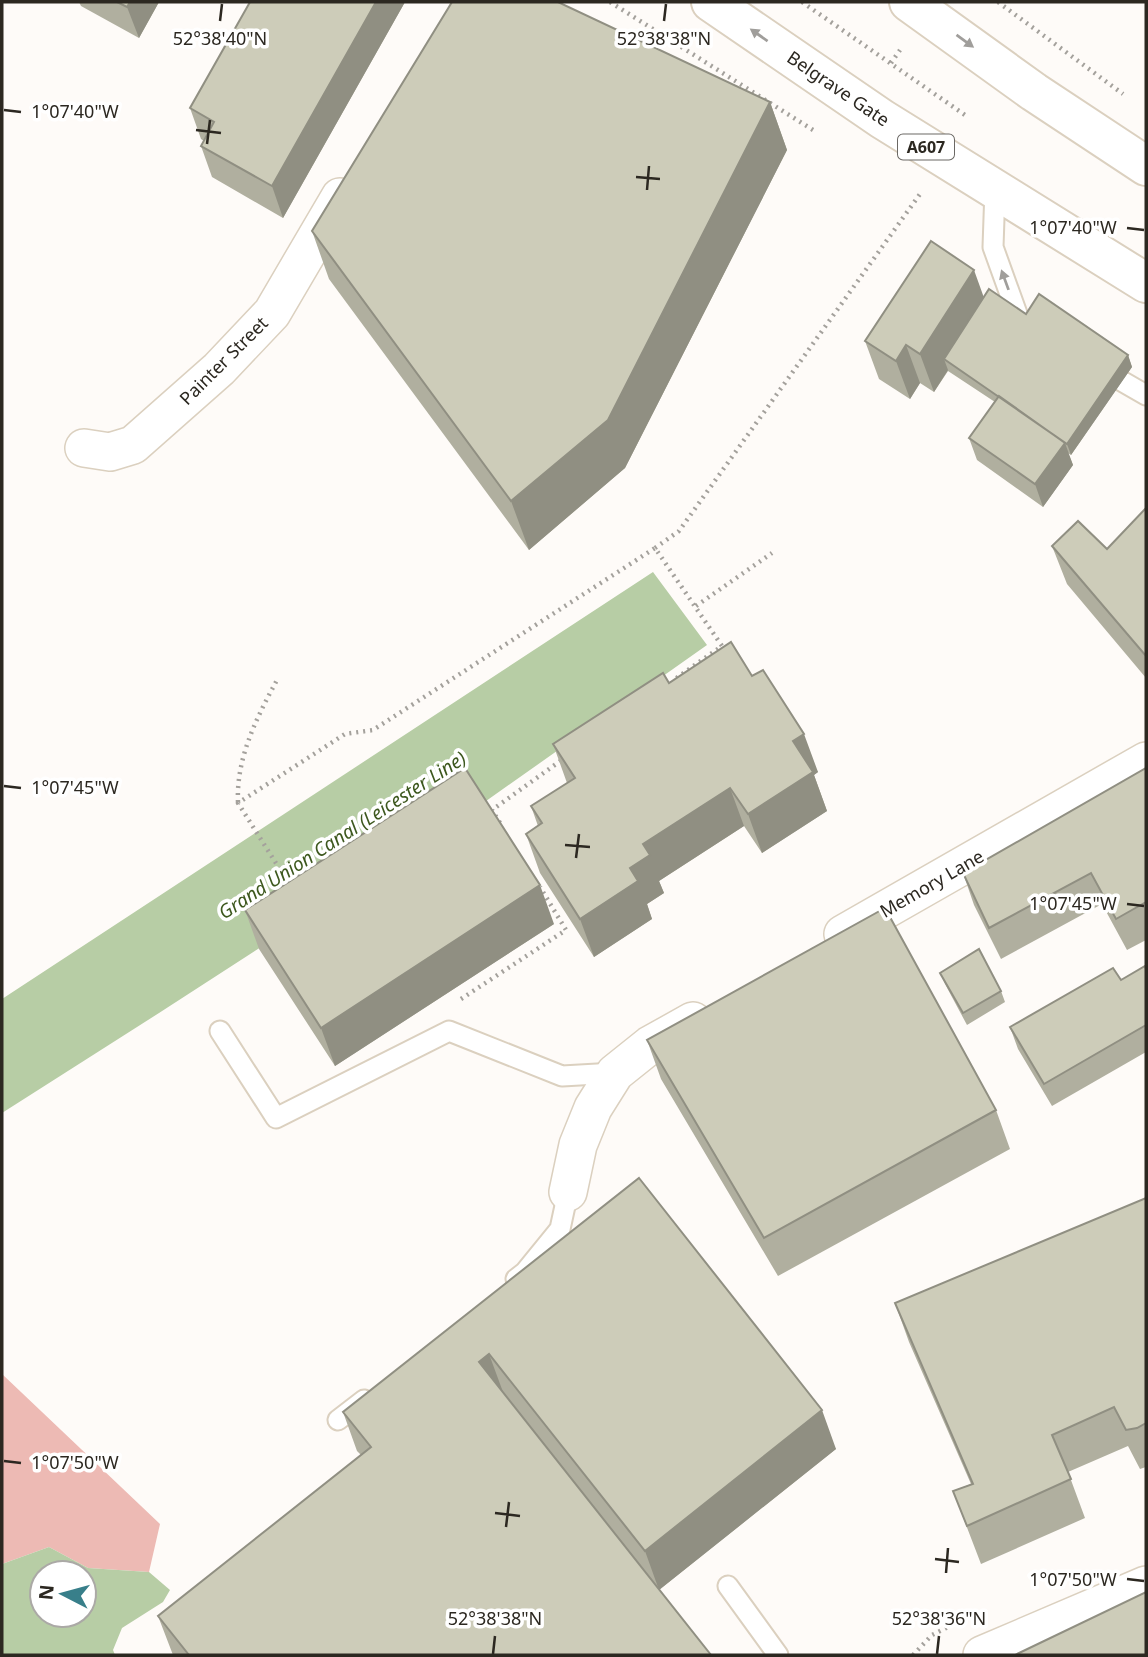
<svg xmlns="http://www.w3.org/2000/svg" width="1148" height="1657" viewBox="0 0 1148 1657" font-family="'Noto Sans',sans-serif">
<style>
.forest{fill:#edbab4}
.water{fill:#b7cda5;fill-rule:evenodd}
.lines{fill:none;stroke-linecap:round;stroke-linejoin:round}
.lane-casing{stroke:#dbd0bf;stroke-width:23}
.street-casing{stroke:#dbd0bf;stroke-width:40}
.primary-casing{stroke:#dbd0bf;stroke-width:42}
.path{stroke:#a4a19c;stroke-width:4.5;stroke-dasharray:2 5;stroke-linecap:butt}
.lane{stroke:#fff;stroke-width:19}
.street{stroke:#fff;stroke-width:37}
.primary{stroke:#fff;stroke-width:38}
.wall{fill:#b0af9f}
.shaded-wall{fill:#908f82}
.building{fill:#cdccb9;stroke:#908f82;stroke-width:2}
.oneway{fill:#a09e9b}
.ticks{fill:none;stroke:#2c2821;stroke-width:2.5}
.labels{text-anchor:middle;stroke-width:7;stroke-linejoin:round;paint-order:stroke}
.shield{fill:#fff;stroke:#6b6864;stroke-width:2}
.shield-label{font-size:16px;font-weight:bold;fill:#2c2821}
.street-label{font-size:18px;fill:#2c2821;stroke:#fff}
.water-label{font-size:19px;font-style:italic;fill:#3d581e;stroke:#fff}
.ticks-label{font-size:18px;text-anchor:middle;fill:#2c2821;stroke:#fff;stroke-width:7;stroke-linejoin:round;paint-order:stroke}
</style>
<rect width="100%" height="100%" fill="#fefbf8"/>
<path class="forest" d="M2 1374 160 1524 149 1572 88 1568 49 1547 2 1564Z"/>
<path class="water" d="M653 572 707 645 479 806 159 1013 2 1113V999Z
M49 1547 88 1568 149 1572 170 1590 163 1602 122 1628 113 1650 115 1655H2V1564ZM42 1573H84V1615H42Z"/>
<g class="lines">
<defs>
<path id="lane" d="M995 189 993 247 1020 322 1027 326
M1099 368 1146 395
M220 1031 276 1118 449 1031 562 1076 615 1073
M516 1279 525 1272 560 1229 568 1192
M338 1420 364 1400
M728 1586 778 1655"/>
<path id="street" d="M84 448 110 452 133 445 219 369 272 313 340 197
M843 934 1146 761
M568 1192 578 1145 593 1108 615 1073 650 1045 693 1021
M982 1655 1146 1585"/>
<path id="primary" d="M711 2 882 119 1146 283
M909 2 1034 92 1146 166"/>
</defs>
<use href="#lane" class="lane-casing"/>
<use href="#street" class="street-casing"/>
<use href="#primary" class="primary-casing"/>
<path class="path" d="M610 2 813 130
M802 2 965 115
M998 2 1123 94
M891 63 900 50
M655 548 679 531 920 194
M696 606 772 553
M238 802C236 758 257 717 277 680
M500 823 492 810 563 759
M291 887 238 803 345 734 373 730 655 548 722 646 675 679
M461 999 566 930 540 887
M913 1655 932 1635 948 1627"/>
<use href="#lane" class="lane"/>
<use href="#street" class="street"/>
<use href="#primary" class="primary"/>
</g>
<path class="wall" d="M79 2H159L139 38 81 6Z
M250 2H405L283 218 212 177 201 146 204 141 201 139 190 108Z
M770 102 787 150 625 468 529 550 329 279 312 231Z
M984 297 1128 355 1132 367 1071 455 1068 453 1073 465 1043 507 977 460 969 438 995 402 948 371 934 392 920 383 910 399 879 379 865 341Z
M1146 508V678L1067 584 1052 546 1107 549Z
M752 676 818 772 814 775 827 811 762 853 744 826 659 881 664 893 647 904 652 919 594 957 540 873 526 834 538 826 531 806 567 783 553 744 669 683Z
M1146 768V940L1127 950 1102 904 1001 959 974 905 963 873Z
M245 910 554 924 335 1066 259 949Z
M1146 969V1052L1052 1106 1018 1049 1010 1027Z
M940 973 1001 991 1005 1002 967 1025 945 984Z
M647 1040 996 1110 1010 1149 778 1276 661 1079Z
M639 1178 836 1449 659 1590 711 1655H173L158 1616 361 1455 357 1451 343 1412Z
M1146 1198V1467L1140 1469 1128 1446 1068 1472 1085 1518 981 1564 953 1491 971 1484 909 1342 895 1303Z"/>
<path class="shaded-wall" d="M130 2H159L139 38 127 7Z
M376 2H405L283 218 272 186Z
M770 102 787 150 625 468 529 550 511 501Z
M974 270 988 309 944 359 948 370 934 392 920 354Z
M906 345 920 383 910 399 896 361Z
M1128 355 1132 367 1071 455 1067 444Z
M1065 443 1073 465 1043 507 1035 484Z
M804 734 818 772 814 775 827 811 762 853 748 814 793 741Z
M730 788 744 826 659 881 664 893 647 904 652 919 594 957 580 919 630 868 643 844Z
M540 885 554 924 335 1066 321 1028Z
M489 1354 503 1392 479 1362Z
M822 1410 836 1449 659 1590 645 1551Z"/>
<path class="building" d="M117 2H130L127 7Z
M250 2H376L272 186 201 146 214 122 190 108Z
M452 2H558L770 102 608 420 511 501 312 231Z
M931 241 974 270 920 354 906 345 896 361 865 341Z
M989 289 1026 314 1039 294 1128 355 1067 444 944 359Z
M999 396 1065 443 1035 484 969 438Z
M1146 508V656L1052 546 1078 521 1107 549Z
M731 642 752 676 763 670 804 734 793 741 813 772 748 814 730 788 643 844 650 855 630 868 638 881 580 919 526 834 542 823 531 806 575 778 553 744 663 673 669 683Z
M465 768 540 885 321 1028 245 910Z
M1146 768V902L1116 919 1091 873 989 928 963 873Z
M885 908 996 1110 764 1238 647 1040Z
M979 949 1001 991 963 1013 940 973Z
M1145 966 1146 969V1025L1044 1084 1010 1027 1113 968 1121 980Z
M639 1178 822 1410 645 1551 489 1354 479 1362 711 1655H189L158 1616 371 1447 343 1412Z
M1146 1198V1423L1137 1428 1126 1430 1114 1407 1052 1435 1071 1479 967 1526 953 1491 973 1484 895 1303Z
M1146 1592V1655H1018L1017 1654Z"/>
<defs><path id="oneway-solid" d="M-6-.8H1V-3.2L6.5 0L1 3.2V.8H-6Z" transform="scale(1.75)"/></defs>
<g class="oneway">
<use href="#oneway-solid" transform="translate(759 35) rotate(-145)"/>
<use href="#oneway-solid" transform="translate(965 41) rotate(36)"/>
<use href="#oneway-solid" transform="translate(1005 280) rotate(-110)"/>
</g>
<path class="ticks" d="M220 21 222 4M664 21 666 4M4 110 21 112M196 130 221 133M207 144 210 120M636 177 660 179M647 190 649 166M1127 228 1144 230M4 786 21 788M565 845 590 847M576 858 579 834M1127 904 1144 906M4 1461 21 1463M495 1513 520 1516M506 1527 509 1502M935 1559 959 1562M946 1573 948 1548M1127 1579 1144 1581M493 1654 495 1636M937 1654 939 1636"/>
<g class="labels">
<rect class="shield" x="898" y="134.5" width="56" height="25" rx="5"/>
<g class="shield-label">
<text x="926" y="153">A607</text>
</g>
<g class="street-label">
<text transform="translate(838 89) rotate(34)" y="6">Belgrave Gate</text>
<text transform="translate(224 361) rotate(-45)" y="6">Painter Street</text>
<text transform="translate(932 884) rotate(-30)" y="6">Memory Lane</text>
</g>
<g class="water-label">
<text transform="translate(342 835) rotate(-33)" y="7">Grand Union Canal (Leicester Line)</text>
</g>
</g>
<g class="ticks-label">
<text x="220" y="45">52°38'40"N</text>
<text x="664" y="45">52°38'38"N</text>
<text x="75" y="118">1°07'40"W</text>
<text x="1073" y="234">1°07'40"W</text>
<text x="75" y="794">1°07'45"W</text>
<text x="1073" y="910">1°07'45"W</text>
<text x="75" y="1469">1°07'50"W</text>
<text x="1073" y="1586">1°07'50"W</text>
<text x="495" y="1625">52°38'38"N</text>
<text x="939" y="1625">52°38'36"N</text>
</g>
<rect width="1148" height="1657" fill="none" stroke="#2c2821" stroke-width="7"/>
<g transform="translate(63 1594) rotate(276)"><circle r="33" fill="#ffffff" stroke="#aba9a6" stroke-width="2"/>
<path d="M0-5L12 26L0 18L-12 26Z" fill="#387f8a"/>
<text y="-10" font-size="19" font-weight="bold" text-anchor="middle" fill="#2c2821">N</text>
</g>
</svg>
